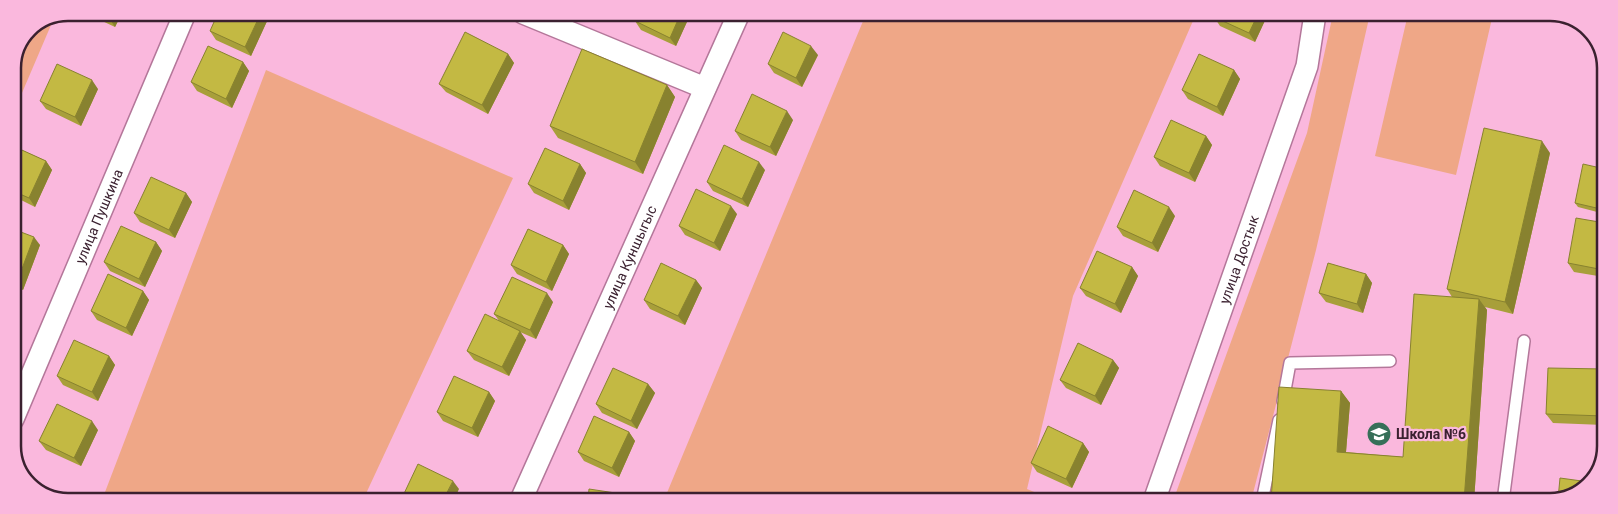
<svg xmlns="http://www.w3.org/2000/svg" width="1618" height="514" viewBox="0 0 1618 514" font-family="Roboto,sans-serif">
<style>
.green{fill:#efa787}
.lines{fill:none;stroke-linecap:round;stroke-linejoin:round}
.service-casing{stroke:#b4779a;stroke-width:14}
.minor-casing{stroke:#b4779a;stroke-width:24}
.service{stroke:#fff;stroke-width:11}
.minor{stroke:#fff;stroke-width:21}
.wall{fill:#a89f3a}
.shaded-wall{fill:#88822f}
.building{fill:#c3b943;stroke:#88822f}
.labels{text-anchor:middle;stroke-width:4.5;stroke-linejoin:round;paint-order:stroke}
.street-label{font-size:14px;fill:#3b2130;stroke:#fab8dd}
.poi-label{font-size:14px;font-weight:bold;fill:#3b2130;stroke:#fab8dd;text-anchor:start}
.rim{fill:none;stroke:#3b2130;stroke-width:2.5}
</style>
<rect width="100%" height="100%" fill="#fab8dd"/>
<path class="green" d="M866 14H1196L1073 296 1027 489 1056 501 664 500Z
M1333 14H1370L1316 250 1251 501H1173L1307 133Z
M1408 14H1493L1456 175 1375 156Z
M54 18 13 114V68L29 29Z
M266 70 513 178 363 500H102Z"/>
<g class="lines">
<defs>
<path id="service" d="M1283 401 1290 363 1390 361
M1262 501 1279 420
M1503 501 1524 341"/>
<g id="minor">
<path d="M523 13 705 88"/>
<path id="s1" d="M13 419 185 13"/>
<path id="s2" d="M521 500 739 13"/>
<path id="s3" d="M1154 501 1307 66 1315 14"/>
</g>
</defs>
<use href="#service" class="service-casing"/>
<use href="#minor" class="minor-casing"/>
<use href="#service" class="service"/>
<use href="#minor" class="minor"/>
</g>
<path class="wall" d="M85 13H122L115 27Z
M638 13H691L676 46 641 30 635 21Z
M1268 14 1255 42 1220 26 1214 17Z
M268 19 251 56 216 40 210 31Z
M508 54 514 63 488 114 446 92 439 84Z
M818 55 802 87 774 73 768 64Z
M243 62 249 71 232 108 197 91 191 82Z
M1234 70 1240 79 1223 116 1188 99 1182 90Z
M667 85 675 97 643 174 558 138 550 126Z
M98 89 81 126 46 109 40 101Z
M793 120 776 156 741 140 735 131Z
M1206 136 1212 145 1195 182 1160 166 1154 157Z
M13 146 46 161 52 170 35 207 13 196Z
M1550 153 1513 314 1485 307 1487 310 1474 501H1271L1341 391 1350 403 1346 452 1403 457 1452 297 1447 289Z
M580 164 586 173 569 210 534 193 528 184Z
M1605 169V214L1578 207 1575 203Z
M765 170 748 207 713 191 707 182Z
M186 193 192 202 175 238 140 222 134 213Z
M737 214 720 251 685 235 679 226Z
M1175 216 1158 252 1123 236 1117 227Z
M1605 223 1604 277 1574 272 1568 263Z
M13 229 40 245 23 290 13 286Z
M156 242 162 251 145 287 110 271 104 262Z
M563 245 569 254 552 291 517 274 511 265Z
M1132 267 1138 276 1121 313 1086 296 1080 288Z
M1366 274 1372 283 1363 313 1326 302 1319 293Z
M696 280 702 288 685 325 650 309 644 300Z
M143 291 149 300 132 336 97 320 91 311Z
M553 302 536 339 520 332 526 340 509 376 474 360 467 351 500 322 494 314Z
M109 356 115 365 98 401 63 385 57 376Z
M1113 360 1119 368 1101 405 1066 388 1060 380Z
M1604 369V425L1553 423 1546 414Z
M648 384 655 393 637 429 602 413 596 404Z
M489 392 495 401 478 437 443 421 437 412Z
M98 430 81 466 46 450 39 441Z
M629 432 635 441 619 477 584 461 578 452Z
M1083 443 1089 452 1072 488 1037 472 1031 463Z"/>
<path class="shaded-wall" d="M112 13H122L115 27 109 18Z
M261 13H263L268 19 251 56 245 47Z
M681 13H691L676 46 670 38Z
M1258 14H1268L1255 42 1249 33Z
M811 46 818 55 802 87 796 78Z
M508 54 514 63 488 114 482 105Z
M243 62 249 71 232 108 226 99Z
M1234 70 1240 79 1223 116 1217 107Z
M92 80 98 89 81 126 75 117Z
M667 85 675 97 643 174 635 162Z
M787 111 793 120 776 156 770 147Z
M1206 136 1212 145 1195 182 1189 173Z
M1542 141 1550 153 1513 314 1505 302Z
M46 161 52 170 35 207 29 198Z
M759 162 765 170 748 207 742 199Z
M580 164 586 173 569 210 563 201Z
M186 193 192 202 175 238 169 230Z
M731 206 737 214 720 251 714 243Z
M1169 207 1175 216 1158 252 1152 243Z
M34 237 40 245 23 290 17 282Z
M156 242 162 251 145 287 139 279Z
M563 245 569 254 552 291 546 282Z
M1132 267 1138 276 1121 313 1115 304Z
M1366 274 1372 283 1363 313 1357 304Z
M696 280 702 288 685 325 678 316Z
M143 291 149 300 132 336 126 328Z
M547 293 553 302 536 339 530 330Z
M1479 299 1487 310 1474 501H1464Z
M520 331 526 340 509 376 502 367Z
M109 356 115 365 98 401 92 392Z
M1113 360 1119 368 1101 405 1095 396Z
M648 384 655 393 637 429 631 421Z
M1341 391 1350 403 1345 464 1337 452Z
M489 392 495 401 478 437 472 428Z
M92 421 98 430 81 466 74 458Z
M629 432 635 441 619 477 612 468Z
M1083 443 1089 452 1072 488 1066 479Z
M453 481 459 489 454 500H443Z
M622 494 626 500H621Z"/>
<path class="building" d="M97 13H112L109 18Z
M218 13H261L245 47 210 31Z
M638 13H681L670 38 635 21Z
M1215 14H1258L1249 33 1214 17Z
M465 32 508 54 482 105 439 84Z
M783 32 811 46 796 78 768 64Z
M208 46 243 62 226 99 191 82Z
M582 49 667 85 635 162 550 126Z
M1199 54 1234 70 1217 107 1182 90Z
M57 64 92 80 75 117 40 101Z
M1605 83V94L1601 92Z
M752 94 787 111 770 147 735 131Z
M1171 120 1206 136 1189 173 1154 157Z
M1484 128 1542 141 1505 302 1447 289Z
M724 145 759 162 742 199 707 182Z
M13 146 46 161 29 198 13 191Z
M545 148 580 164 563 201 528 184Z
M1583 164 1605 169V210L1575 203Z
M151 177 186 193 169 230 134 213Z
M696 189 731 206 714 243 679 226Z
M1134 190 1169 207 1152 243 1117 227Z
M1576 218 1605 223 1604 270 1568 263Z
M121 226 156 242 139 279 104 262Z
M13 229 34 237 17 282 13 280Z
M528 229 563 245 546 282 511 265Z
M1097 251 1132 267 1115 304 1080 288Z
M661 263 696 280 678 316 644 300Z
M1328 263 1366 274 1357 304 1319 293Z
M108 274 143 291 126 328 91 311Z
M512 277 547 293 530 330 494 314Z
M1414 294 1479 299 1464 501H1271L1279 387 1341 391 1337 452 1403 457Z
M485 314 520 331 502 367 467 351Z
M74 340 109 356 92 392 57 376Z
M1078 343 1113 360 1095 396 1060 380Z
M613 368 648 384 631 421 596 404Z
M1548 368 1604 369V416L1546 414Z
M454 376 489 392 472 428 437 412Z
M57 404 92 421 74 458 39 441Z
M594 416 629 432 612 468 578 452Z
M1048 426 1083 443 1066 479 1031 463Z
M418 464 453 481 443 500H401Z
M1560 478 1589 482 1583 490 1558 499Z
M589 489 622 494 621 500H588Z"/>
<defs>
<symbol id="school-disc" viewBox="-11 -11 22 22"><circle r="9.5" fill="#366f58" stroke="#fab8dd"/><path d="M0-5L7-2L0 1L-7-2ZM-4 1L0 2.5L4 1V4Q0 6-4 4Z" fill="#fff"/></symbol>
</defs>
<g fill-rule="evenodd">
<use href="#school-disc" x="1365" y="420" width="28" height="28"/>
</g>
<g class="labels">
<g class="street-label">
<text dy="5" stroke="none"><textPath href="#s1" startOffset="220">улица Пушкина</textPath></text>
<text dy="5" stroke="none"><textPath href="#s2" startOffset="266">улица Куншыгыс</textPath></text>
<text dy="5" stroke="none"><textPath href="#s3" startOffset="256">улица Достык</textPath></text>
</g>
<g class="poi-label">
<text x="1396" y="439">Школа №6</text>
</g>
</g>
<path d="M0 0H1618V514H0ZM68 21H1550A47 47 0 0 1 1597 68V446A47 47 0 0 1 1550 493H68A47 47 0 0 1 21 446V68A47 47 0 0 1 68 21Z" fill="#fab8dd" fill-rule="evenodd"/>
<path class="rim" d="M68 21H1550A47 47 0 0 1 1597 68V446A47 47 0 0 1 1550 493H68A47 47 0 0 1 21 446V68A47 47 0 0 1 68 21Z"/>
</svg>
